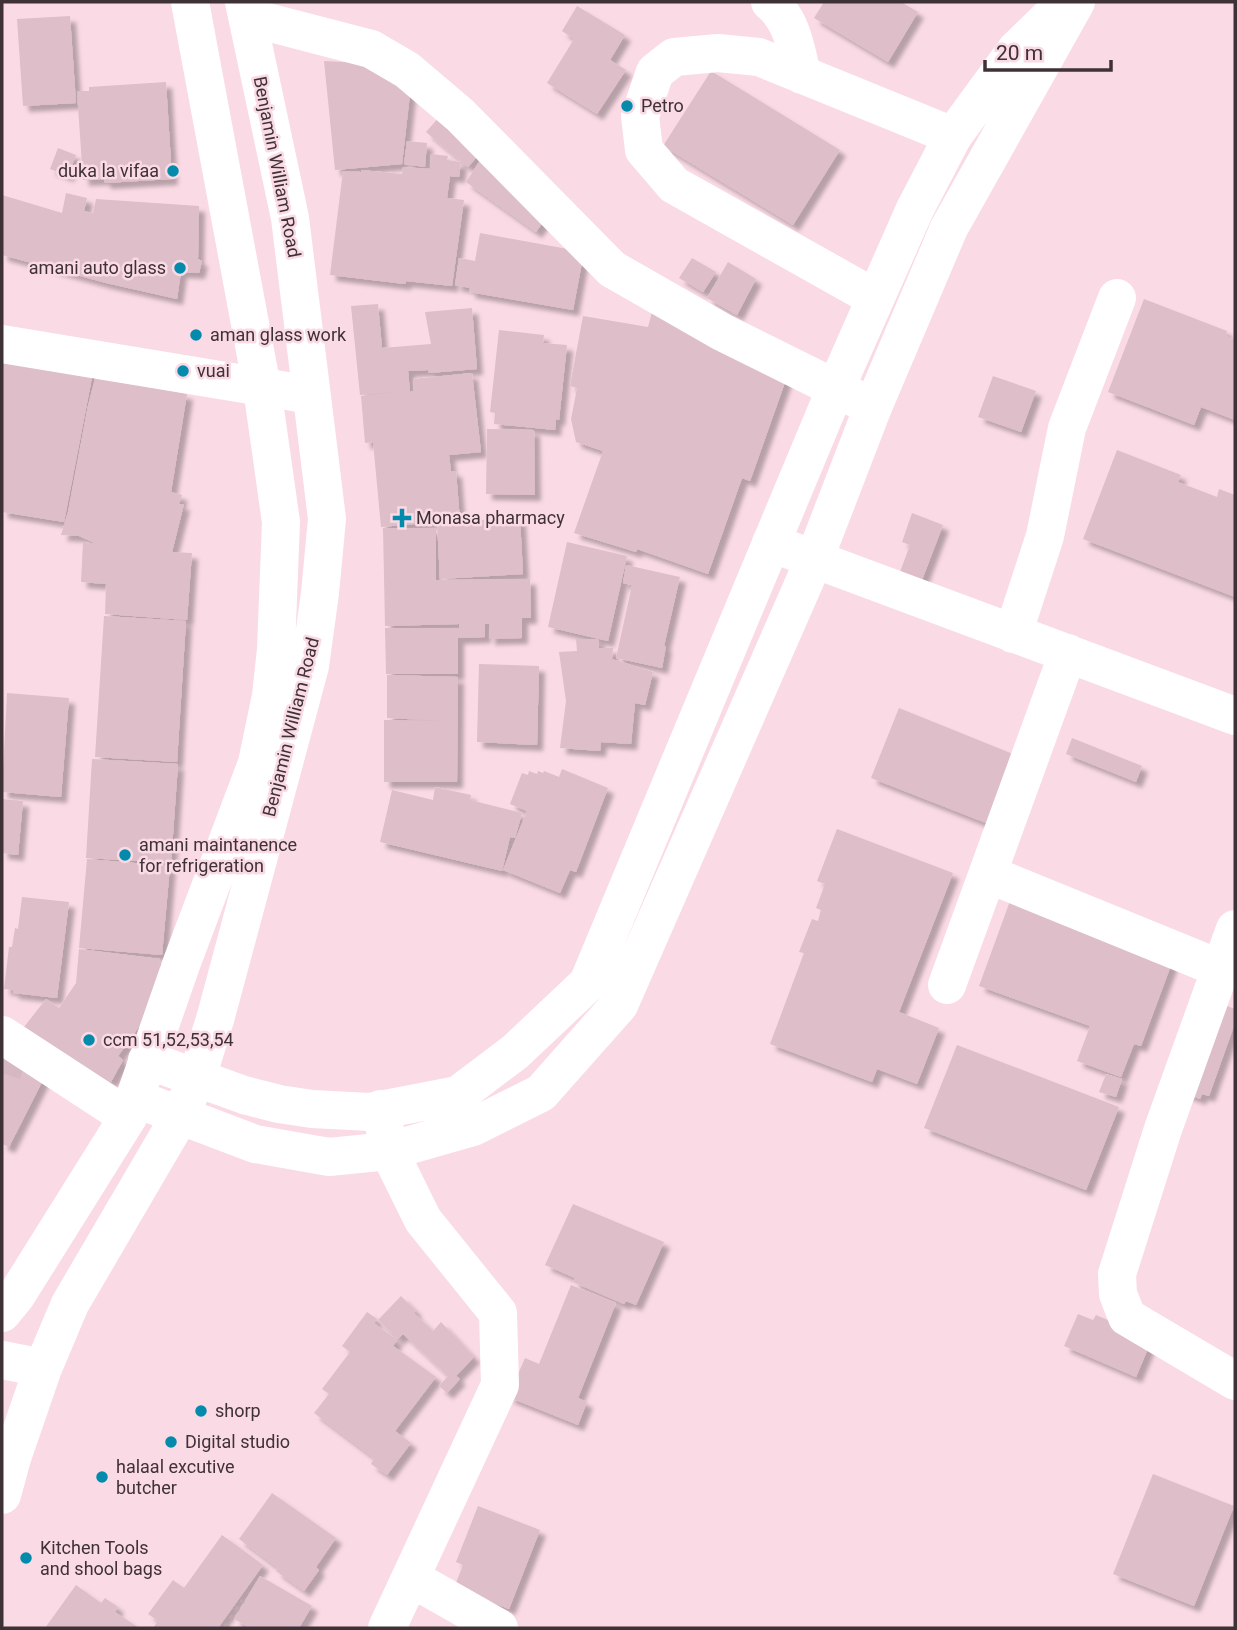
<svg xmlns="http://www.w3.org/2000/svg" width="1237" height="1630" viewBox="0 0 1237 1630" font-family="Roboto,sans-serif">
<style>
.building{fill:#ddbec9;filter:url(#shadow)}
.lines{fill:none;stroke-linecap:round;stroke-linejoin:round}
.minor-tunnel{stroke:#d5b8c2;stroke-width:38;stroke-dasharray:38 19;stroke-linecap:butt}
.path{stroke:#c1a7b0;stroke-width:4.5;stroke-dasharray:5 5;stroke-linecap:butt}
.minor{stroke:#fff;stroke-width:38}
.major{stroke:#fff;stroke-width:38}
.poi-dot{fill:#048bab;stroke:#fadae5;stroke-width:2.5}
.labels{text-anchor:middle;stroke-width:5;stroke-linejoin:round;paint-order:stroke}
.poi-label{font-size:18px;fill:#3f3237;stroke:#fadae5;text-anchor:start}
.street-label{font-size:18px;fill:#3f3237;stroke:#fadae5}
</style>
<defs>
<filter id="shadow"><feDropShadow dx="6" dy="6" stdDeviation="2" flood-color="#0004"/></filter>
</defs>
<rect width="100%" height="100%" fill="#fadae5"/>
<path class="building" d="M824 2H901L918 12 888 62 814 18Z
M577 6 625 35 610 60 626 70 597 114 547 83 574 39 562 31Z
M70 16 76 103 23 106 17 19Z
M324 61 365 63 411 85 402 164 335 170Z
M711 71 840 150 793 225 663 146Z
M166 82 172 179 105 183 104 179 83 180 77 91H89V87Z
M441 115 483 150 468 167 426 132Z
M407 141 427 143 425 167 404 164Z
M58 148 76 155 68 176 50 169Z
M431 154 448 156 447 160 461 162 459 177 450 176 447 198 464 200 452 286 406 281 405 284 330 275 343 171 361 172V170L402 174 403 167 430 169Z
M481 159 552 209 536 232 466 182Z
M66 193 87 198 84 211 93 213 96 199 199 206 198 259 202 261 199 273 181 272 177 299 106 283 2 255V195L62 213Z
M480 233 584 252 573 310 469 292 470 288 455 285 459 258 475 261Z
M692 258 716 272 703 292 679 278Z
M728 262 756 279 737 315 707 298Z
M1144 299 1227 331 1226 336 1235 340V420L1201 407 1194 425 1108 392Z
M378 304 382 348 431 344 425 312 472 308 477 369 429 373 428 370 408 371 410 392 414 391 413 379 472 373 481 452 449 455 451 471H456L460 521 520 518 523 574 440 579 437 522 381 527 373 442 365 443 361 396 396 392 360 395 351 306Z
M652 312 789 371 750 481 742 478 708 574 637 549 636 552 574 533 603 451 576 442 571 419 577 388 570 386 583 316 648 327Z
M499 330 544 335 543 343 567 345 559 420 556 419 555 430 494 424 495 413 490 412Z
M2 353 94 367 64 522 2 512Z
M96 375 187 394 171 492 182 495 179 504H184L172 552 192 553 187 620 105 614 106 584 81 582 83 542 97 544 79 536 61 535 68 512 88 406Z
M993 376 1036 391 1021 432 978 417Z
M487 429 534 430 535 495 486 494Z
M1117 450 1181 475 1178 482 1217 497 1219 489 1235 495V597L1083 539Z
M912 513 943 525 922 580 900 572 910 545 902 542Z
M383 528H436V580L530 579 531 618H522V638L489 639V624H485V637L458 638V674H386L385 628H459V624L385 626Z
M567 542 627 556 608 641 548 627Z
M626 565 680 577 664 646H666L662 668 616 658 632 585 623 583Z
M104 616 186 621 177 762 95 757Z
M576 639H598L599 648H613L612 659 653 672 645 705 635 703 631 744 601 742 600 751 560 748 566 701 559 652 577 651Z
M479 664 539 666 537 745 477 742Z
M387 675 458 677 457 782H384V720L446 721 387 718Z
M7 693 69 698 61 797 2 792Z
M899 708 1013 754 986 823 871 778Z
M1072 738 1142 766 1136 782 1066 754Z
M92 759 178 764 171 863 86 858Z
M562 769 608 788 576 872 570 870 560 893 503 870 527 811 510 804 522 773 528 775 529 771 537 774 538 771 543 773 544 771 559 777Z
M435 787 471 795 470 800 522 813 515 838 510 837 502 871 380 842 392 790 433 800Z
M2 799 23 801 18 855 2 853Z
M837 829 953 873 899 1012 939 1028 917 1084 877 1069 872 1082 770 1044 804 953 799 952 812 919 818 921 821 910 816 908 825 884 817 881Z
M87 859 170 866 162 955 79 948Z
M22 897 69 902 57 998 13 993V990L4 989 9 947H12L15 928 18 929Z
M1010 901 1173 960 1141 1046 1134 1044 1121 1077 1077 1061 1090 1026 979 986Z
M79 949 160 959 158 994 143 1015 146 1017 118 1056 123 1060 111 1082 24 1027 46 999 59 1008 76 983Z
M1211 1000 1235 1009V1023L1209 1096 1202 1094 1200 1099 1179 1091Z
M957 1045 1119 1107 1086 1190 924 1128Z
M2 1055 45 1076 9 1147 2 1144Z
M1106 1074 1122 1079 1116 1097 1099 1092Z
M573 1204 664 1242 636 1305 626 1301 624 1304 573 1282 575 1278 545 1265Z
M571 1285 616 1303 578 1398 587 1402 578 1425 508 1397 525 1358 539 1364Z
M401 1296 416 1311 414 1313 433 1331 441 1322 474 1357 456 1376 460 1379 447 1393 439 1386 448 1376 403 1334 398 1339 378 1320Z
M367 1312 377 1319 374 1323 397 1340 393 1346 436 1377 395 1431 411 1443 387 1475 371 1464 374 1458 314 1413 329 1394 322 1389 350 1352 342 1346Z
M1078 1314 1093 1320 1096 1315 1152 1339 1136 1377 1064 1346Z
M1153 1474 1234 1506 1194 1606 1113 1574Z
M272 1493 336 1538 316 1567 319 1570 304 1591 276 1571 278 1568 239 1539Z
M478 1506 540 1530 509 1609 454 1588 463 1565 456 1562Z
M222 1535 263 1565 218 1628H153L158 1621 148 1614 173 1580 184 1588Z
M260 1576 312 1606 299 1628H250L234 1619Z
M76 1585 101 1603 105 1598 118 1607 115 1612 139 1628H45Z"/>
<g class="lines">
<path class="minor-tunnel" d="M2 1073 7 1057"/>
<path class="path" d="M225 1628 243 1600"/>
<path class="minor" d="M770 2C792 20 796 48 802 75
M248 17 371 49 407 70 460 115 612 269 722 332 873 407
M875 298 674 185 644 150 640 116 655 72 674 57 718 53 759 57 953 136
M2 344 311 395
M771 543 1235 716
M1013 634 1045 536 1067 428 1117 298
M988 874 1221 969
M1235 929 1163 1129 1117 1274 1118 1294 1127 1317 1235 1381
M947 985 1068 653
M2 1035 128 1117
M381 1109 389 1151 423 1220 498 1313 500 1385 387 1628
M411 1578 499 1628"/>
<path class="major" d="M147 1060 244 1095 279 1104 312 1109 370 1112 458 1095 515 1052 588 983 835 390 915 209 953 136 1016 50 1051 16
M134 1098 255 1144 329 1157 389 1151 473 1127 541 1093 619 1005 814 560 873 407 949 228 1076 2
M2 1313 16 1296 128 1117 182 962 257 763 271 696 276 649 281 522 262 388 190 2
M2 1360 43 1368
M2 1495 12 1458 43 1368 70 1304 180 1116 197 1077 216 1016 310 666 320 593 327 519 290 218 244 2"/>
</g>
<g class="poi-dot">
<circle cx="627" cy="106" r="7"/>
<circle cx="173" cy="171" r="7"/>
<circle cx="180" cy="268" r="7"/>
<circle cx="196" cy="335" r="7"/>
<circle cx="183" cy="371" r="7"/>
<path d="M398.5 507.5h7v7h7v7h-7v7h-7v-7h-7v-7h7z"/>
<circle cx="125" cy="855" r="7"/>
<circle cx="89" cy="1040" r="7"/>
<circle cx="201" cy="1411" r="7"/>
<circle cx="171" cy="1442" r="7"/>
<circle cx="102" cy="1477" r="7"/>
<circle cx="26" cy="1558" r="7"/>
</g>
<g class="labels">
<g class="poi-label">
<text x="641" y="112">Petro</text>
<text x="159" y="177" text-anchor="end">duka la vifaa</text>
<text x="166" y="274" text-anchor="end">amani auto glass</text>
<text x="210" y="341">aman glass work</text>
<text x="197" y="377">vuai</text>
<text x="416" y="524">Monasa pharmacy</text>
<text x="139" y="851">amani maintanence<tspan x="139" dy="21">for refrigeration</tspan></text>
<text x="103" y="1046">ccm 51,52,53,54</text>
<text x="215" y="1417">shorp</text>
<text x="185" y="1448">Digital studio</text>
<text x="116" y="1473">halaal excutive<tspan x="116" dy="21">butcher</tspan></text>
<text x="40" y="1554">Kitchen Tools<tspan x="40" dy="21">and shool bags</tspan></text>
</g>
<g class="street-label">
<text transform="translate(277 167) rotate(79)" y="6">Benjamin William Road</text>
<text transform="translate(291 727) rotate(-76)" y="6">Benjamin William Road</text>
</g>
</g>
<rect width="1237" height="1630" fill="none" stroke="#3f3237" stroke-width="7"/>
<path d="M985 60v10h126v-10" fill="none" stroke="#3f3237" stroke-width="3.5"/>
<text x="996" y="60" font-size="21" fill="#3f3237" stroke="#fadae5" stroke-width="5" paint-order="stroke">20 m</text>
</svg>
